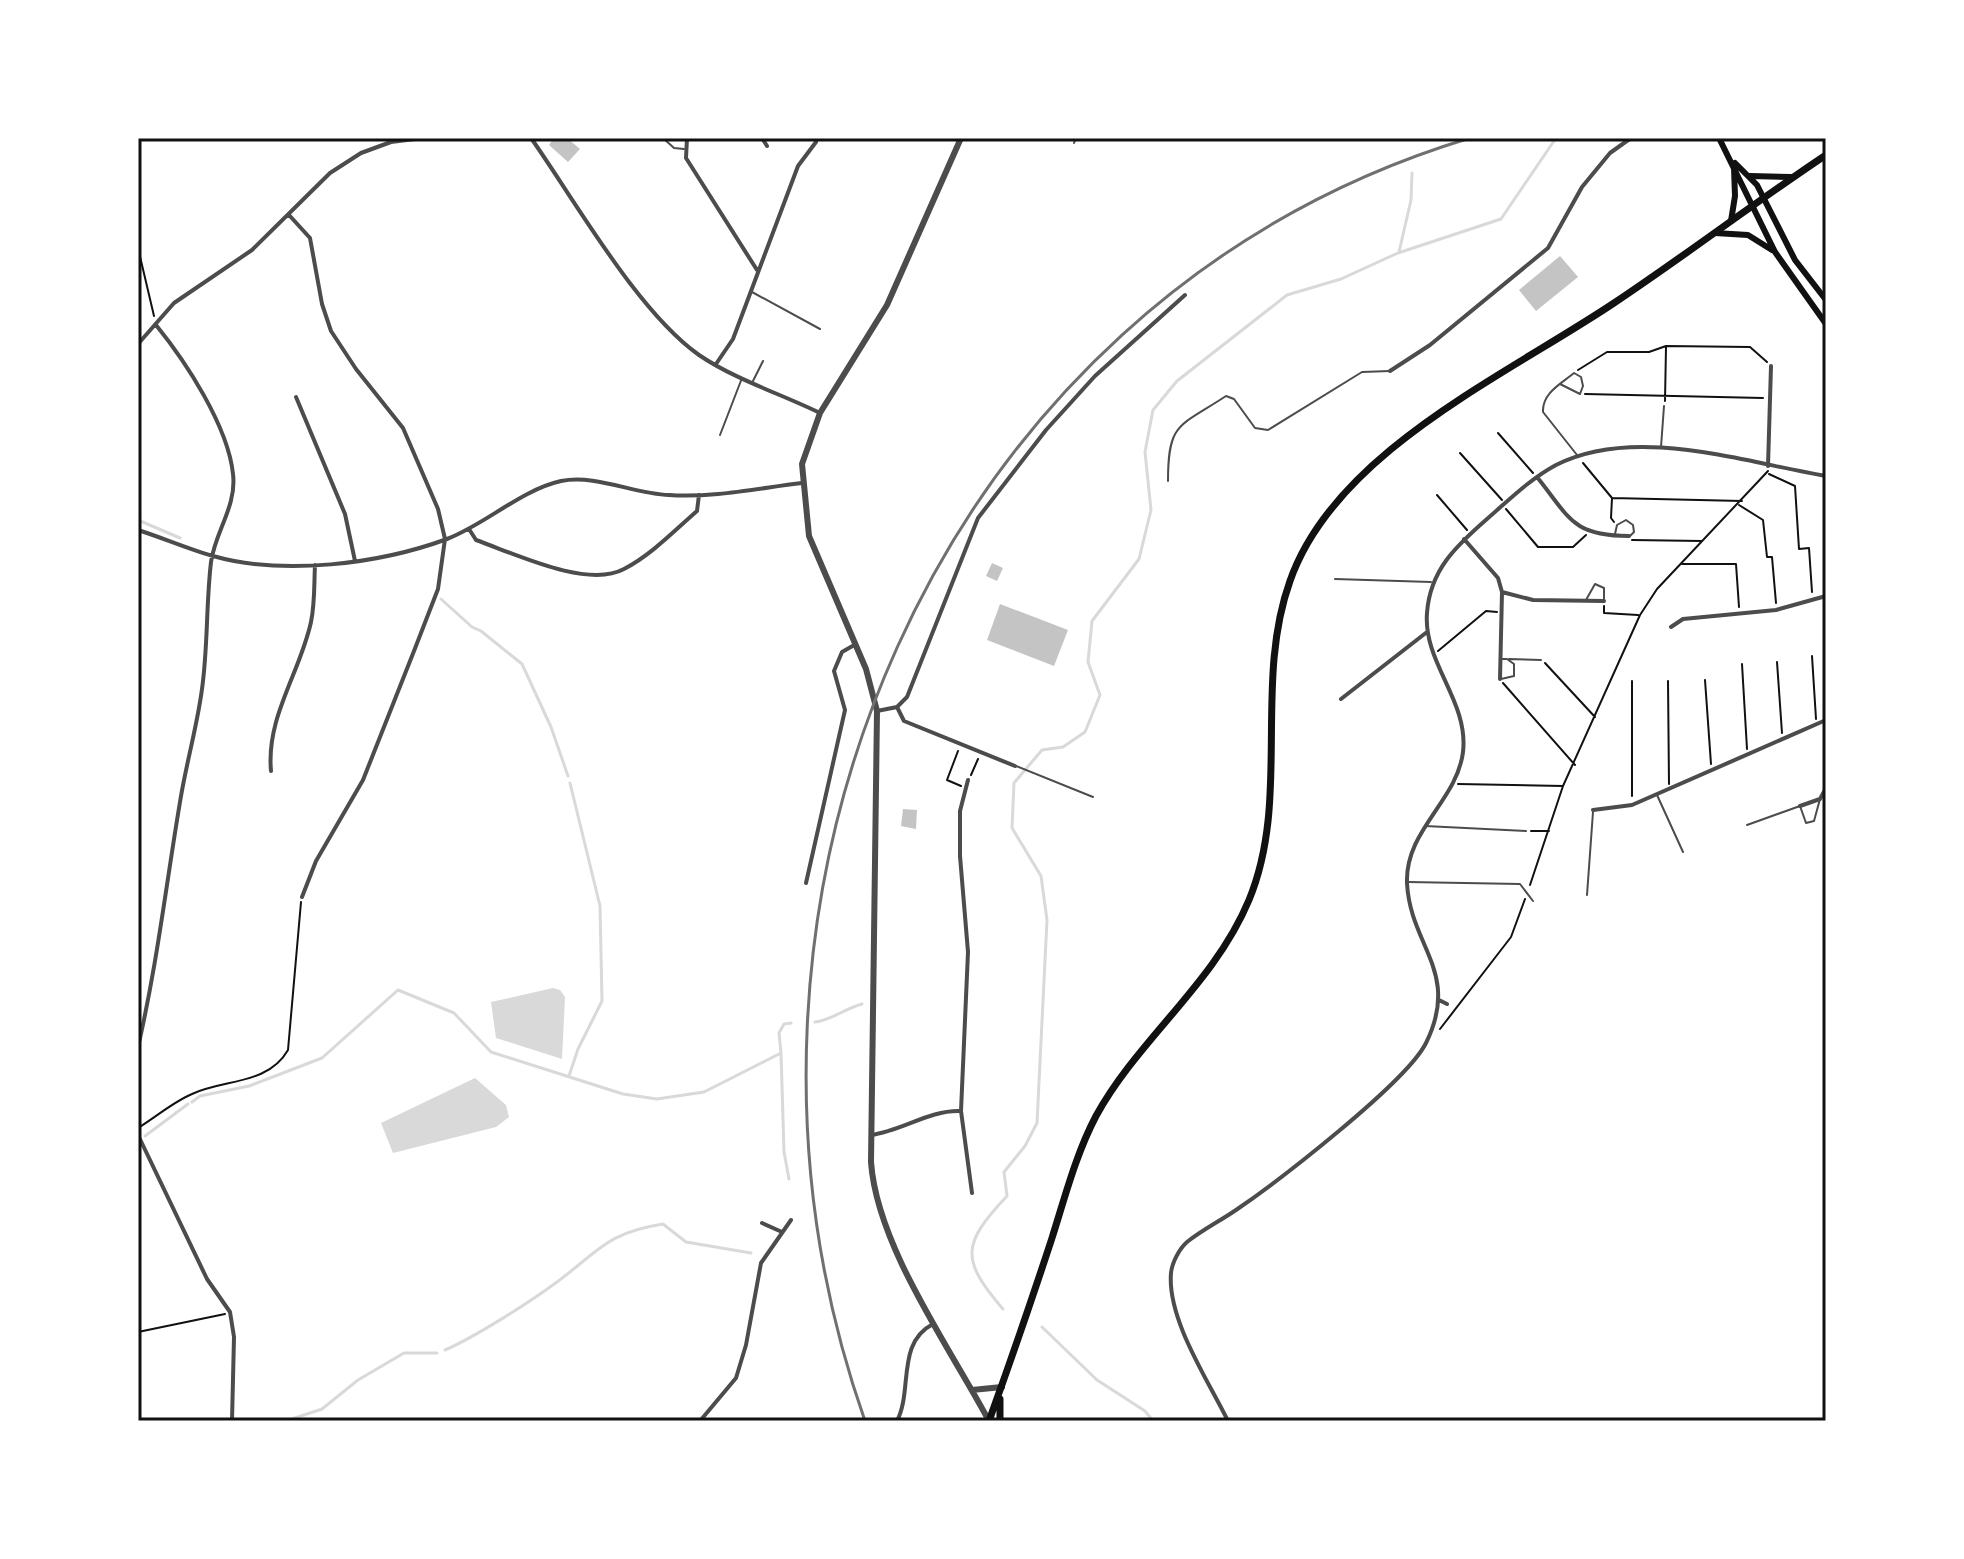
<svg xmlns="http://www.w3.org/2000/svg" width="1964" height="1559" viewBox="0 0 1964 1559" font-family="'Libre Baskerville',serif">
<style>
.water{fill:#d9d9d9}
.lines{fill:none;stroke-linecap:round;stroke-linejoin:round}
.stream{stroke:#d9d9d9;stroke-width:3}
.building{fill:#c4c4c4}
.path{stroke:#111;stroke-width:2}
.service{stroke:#4c4c4c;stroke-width:2}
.minor{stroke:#4c4c4c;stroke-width:4}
.tertiary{stroke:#4c4c4c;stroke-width:6}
.secondary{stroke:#111;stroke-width:6}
.primary{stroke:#111;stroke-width:7}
.rail{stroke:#707070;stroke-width:3}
.neatline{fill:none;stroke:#111;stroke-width:3}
</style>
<rect width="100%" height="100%" fill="#fff"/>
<path class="water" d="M553 988 560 990 565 997 562 1059 496 1038 491 1002Z
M475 1078 506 1105 509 1117 496 1127 393 1153 381 1123Z"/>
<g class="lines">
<path class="stream" d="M1399 252 1411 200 1412 173
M138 520 180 538
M441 599 472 627 481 631 522 664 551 727 568 776
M815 1022C832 1020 844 1009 862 1004
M781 1053 784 1152 789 1179
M569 1076 578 1049 602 1001 600 906 570 783
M192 1102 200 1096 249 1086 322 1058 398 990 454 1013 491 1052 623 1094 657 1099 704 1092 781 1053 779 1033 784 1024 791 1023
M145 1136 188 1104
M1003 1309C960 1259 962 1244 1007 1196L1004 1172 1025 1146 1037 1123 1047 920 1041 876 1012 828 1014 783 1042 750 1063 747 1085 732 1100 695 1088 662 1092 621 1139 559 1151 510 1145 452 1153 410 1177 381 1287 295 1341 279 1398 253 1501 219 1556 138
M1042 1327 1097 1380 1145 1411 1153 1421
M445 1350C475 1337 530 1302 557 1282 599 1251 606 1233 663 1224L686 1242 751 1253
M286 1421 322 1409 358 1380 404 1353H437"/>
</g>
<path class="building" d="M554 138H567L580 149 568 162 549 145Z
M1560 256 1578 277 1536 311 1519 290Z
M992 563 1003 568 997 581 986 576Z
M1000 604 1068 630 1054 666 987 640Z
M903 809 917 810 916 829 901 826Z"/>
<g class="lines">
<path class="path" d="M138 248 154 316
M1578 370 1607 352H1649L1666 346 1750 347 1767 362
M1585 394 1763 398
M1665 401 1666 347
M1498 433 1533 473
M1460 453 1502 500
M1583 463 1612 498 1611 518 1614 522
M1769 474 1795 486 1799 549 1809 548 1812 592
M1437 495 1467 530
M1612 498 1742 501
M1739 505 1763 520 1767 557H1772L1776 603
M1506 509 1538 547H1573L1586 535
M1632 540 1702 541
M1682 564H1736L1739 607
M1604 606V613L1638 615
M1438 651 1486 611 1497 612
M1812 656 1816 719
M1777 662 1782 733
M1545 663 1595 717
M1742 664 1747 749
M1705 680 1711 764
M1632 681V796
M1668 681 1669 784
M1503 683 1575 765
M958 751 947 780 961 786
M971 775 978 759
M1458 784 1563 786
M1531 831H1549
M1530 885 1563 786 1640 615 1657 589 1768 471
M1440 1029 1511 937 1525 899
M138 1128C156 1117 173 1102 192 1094 224 1079 268 1085 288 1050L301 902
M138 1332 225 1314"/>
<path class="service" d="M663 138 674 148 684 149
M1074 143 1076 138
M752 292 820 329
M753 381 763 361
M1560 384 1580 394 1583 386 1581 377 1574 373C1561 384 1542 393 1543 412L1577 455
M720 435 742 378
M1661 447 1664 406
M1168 481C1168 422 1179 427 1226 396L1234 399 1255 428 1268 430 1362 372 1390 371
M1615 534 1617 525 1626 520 1633 525 1634 532 1630 536
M1335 579 1431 582
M1586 600 1595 584 1604 588V599
M1500 659H1507L1514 664V676L1501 679
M1509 659 1541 660
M1016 766 1093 797
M1657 795 1683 852
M1747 825 1800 806 1806 823 1814 821 1820 799
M1425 826 1526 831
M1408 882 1520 884 1533 901
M1587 895 1593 812"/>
<path class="minor" d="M531 138C576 202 637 311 699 355 734 379 781 394 820 413
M687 138 686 158 757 270
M762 138 767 146
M289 215 310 238 322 304 331 331 356 369 403 428 438 509 445 539 438 589 414 651 363 780 316 861 302 897
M138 344 174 303 252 250 330 173 361 153 391 142 423 138
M716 364 733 339 798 166 816 142
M1390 371 1430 345 1548 248 1582 187 1610 153 1631 138
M296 397 345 514 355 561
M1768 466 1771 366
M1537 477C1570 518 1572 536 1629 536
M469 529 476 540C513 553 587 589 624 569 651 555 674 531 697 511L699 495
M138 530C163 538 188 549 213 556 283 576 379 564 447 539 486 524 521 490 561 481 596 474 634 494 669 495 713 498 759 488 802 483
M1464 539 1498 578 1502 592 1500 679
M1502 592 1533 600 1604 601
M1671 627 1683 619 1776 610 1826 596
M1341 699 1427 632
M897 707 904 721 1015 766
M877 711 897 707 907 697 978 518 1046 430 1095 376 1185 295
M271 771C266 717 300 673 311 622 315 603 314 584 315 565
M968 780 960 811V856L968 952 961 1111 972 1193
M1800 806 1820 799 1826 788
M1593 810 1632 805 1826 720
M806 883 845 710 834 671 842 652 856 644
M1439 1000 1447 1004
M138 1047C157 965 166 885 180 802 186 764 197 727 202 689 208 647 206 604 211 562 215 532 237 506 233 474 228 426 186 362 156 325
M138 1135 207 1279 230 1312 234 1337 232 1421
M871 1135C902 1131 929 1110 960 1111
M762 1223 782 1232
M700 1421 736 1378 746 1345 761 1263 791 1220
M897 1421C913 1390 896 1343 933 1324
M1228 1421C1208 1380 1167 1319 1171 1273 1172 1263 1179 1249 1187 1242 1202 1230 1220 1221 1236 1210 1277 1182 1406 1083 1426 1043 1461 972 1410 946 1407 883 1405 830 1457 801 1463 752 1469 701 1423 663 1427 613 1430 570 1456 546 1487 519 1509 500 1530 479 1556 465 1635 425 1743 462 1826 476"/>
<path class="tertiary" d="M961 138 887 305 820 413 802 464 809 536 866 669 877 711 871 1162C877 1246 949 1346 989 1421
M972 1390 1002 1387"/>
<path class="secondary" d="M1719 138 1775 252 1826 324
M1735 163 1757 185 1795 260 1826 300
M1750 176 1792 177
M1731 221 1735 196 1734 168
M1715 233 1748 235 1772 250"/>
<path class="primary" d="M1000 1399V1421
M989 1421C1011 1360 1032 1299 1052 1238 1065 1197 1076 1154 1096 1116 1139 1038 1214 984 1249 900 1291 799 1253 684 1290 581 1335 452 1505 376 1614 303 1686 255 1754 203 1826 155"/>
<path class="rail" d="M865 1421C684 906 930 301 1470 138"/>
</g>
<rect width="1964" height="1559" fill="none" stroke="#ffffff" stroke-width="280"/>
<rect x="140" y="140" width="1684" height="1279" class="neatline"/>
</svg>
